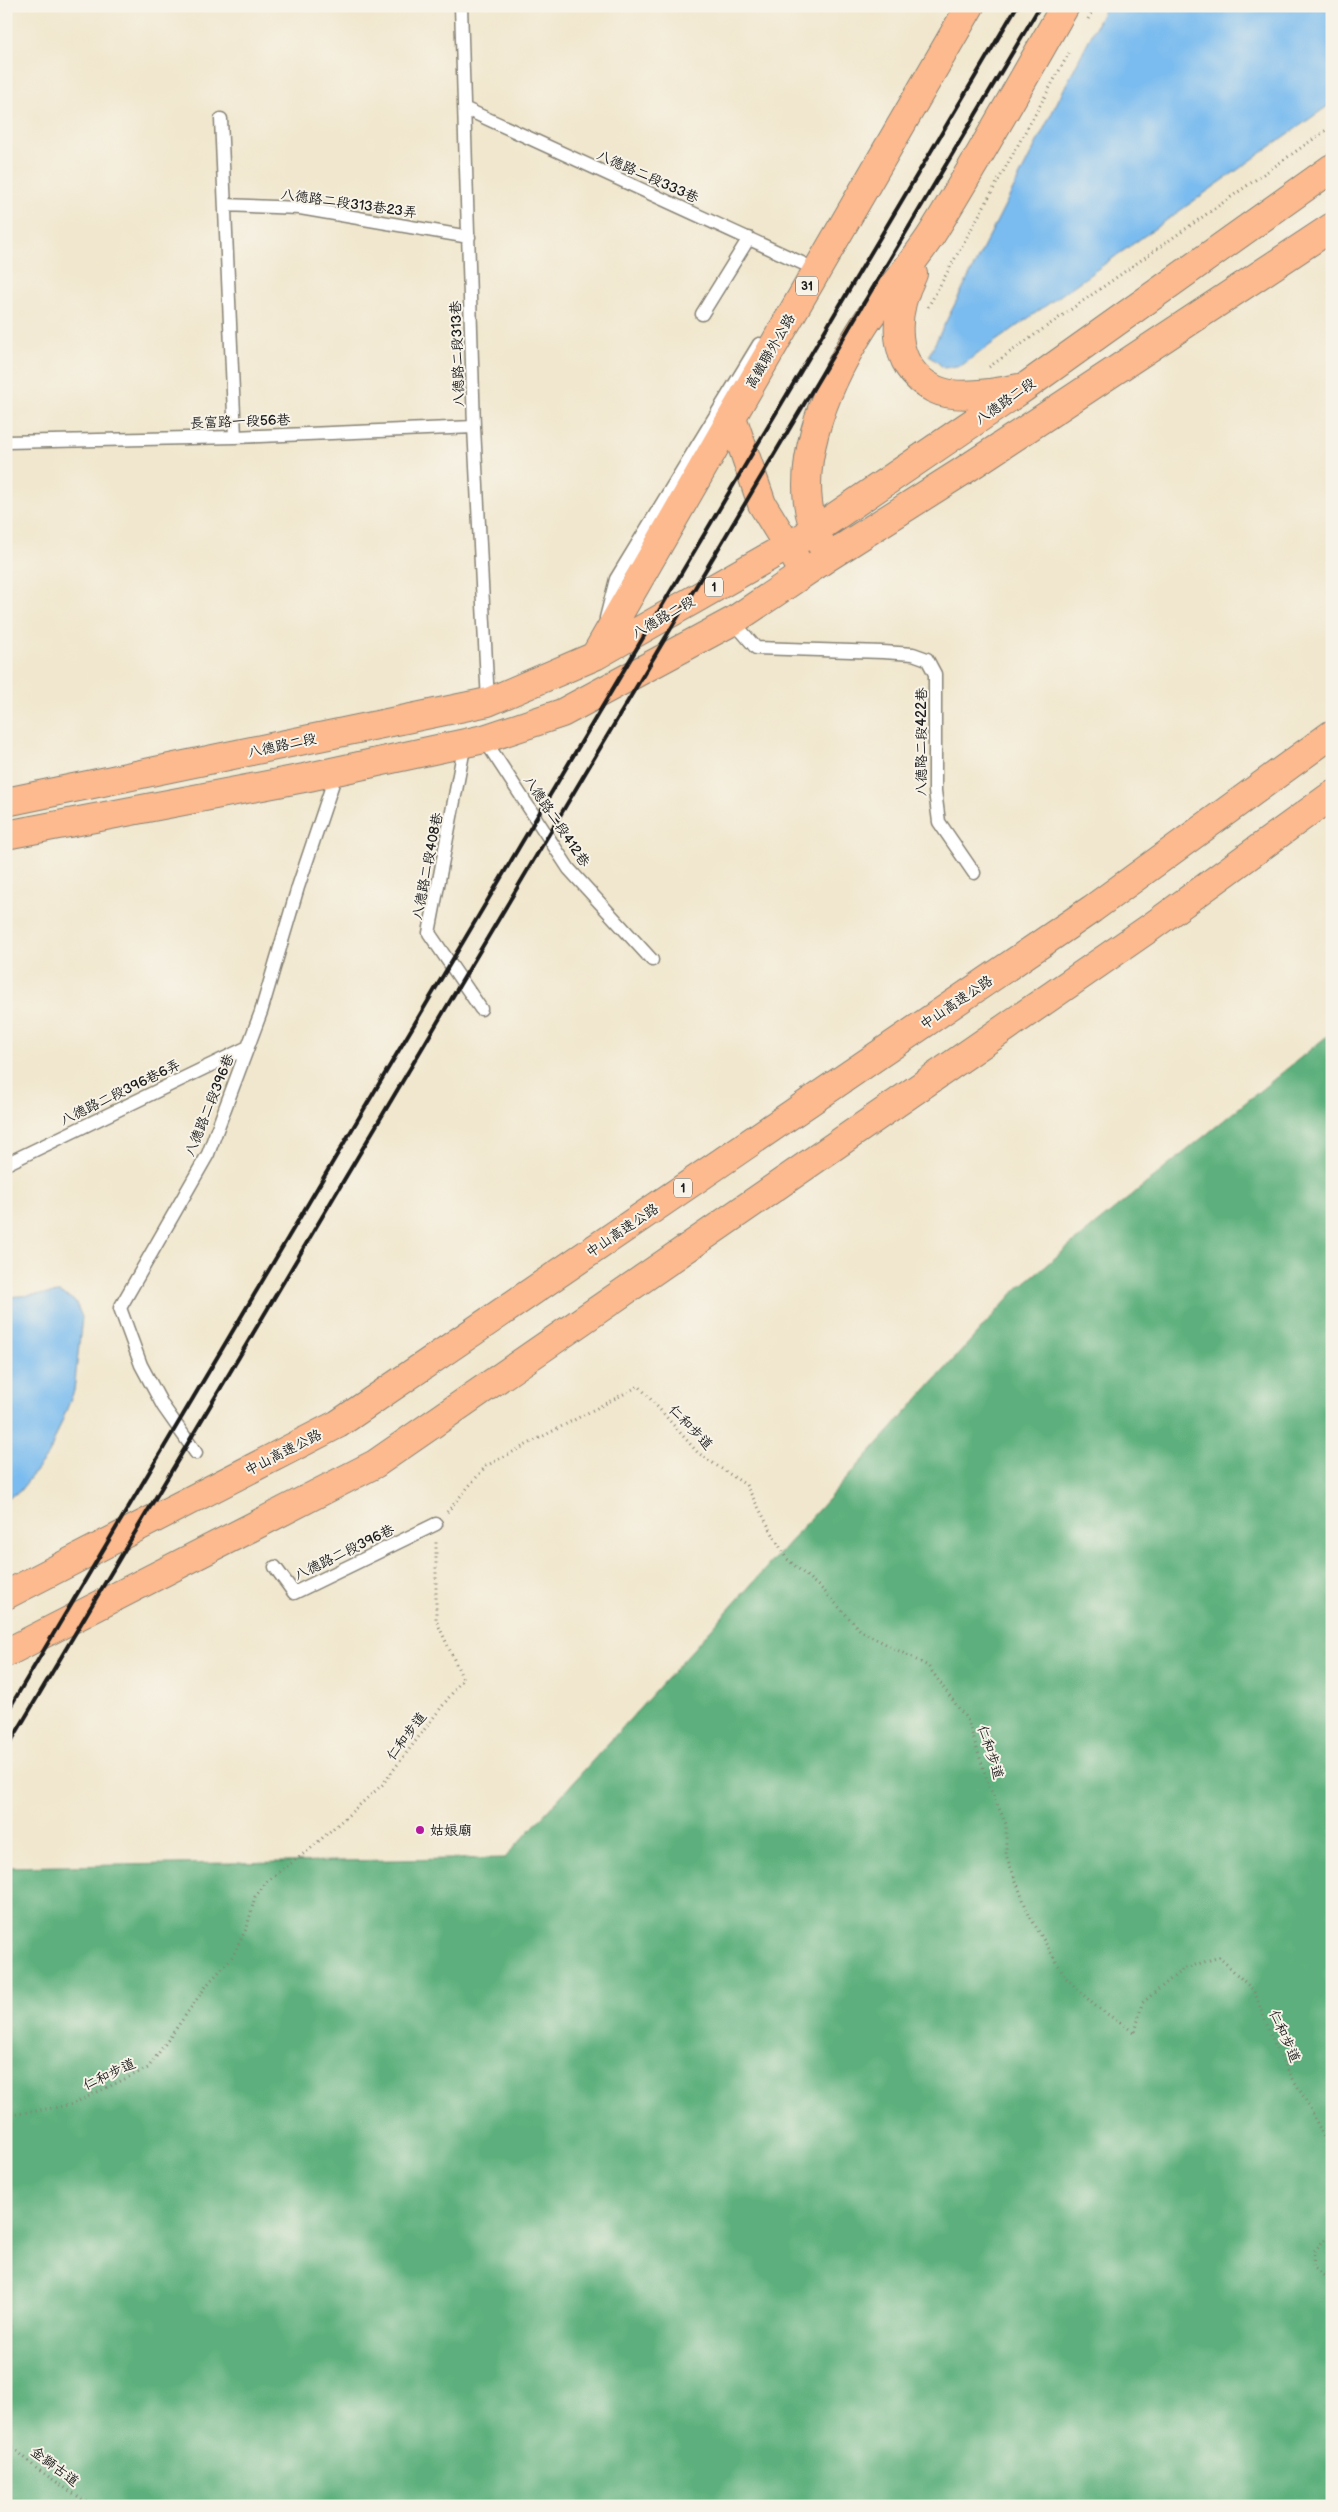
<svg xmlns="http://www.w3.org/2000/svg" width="1338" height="2512" viewBox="0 0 1338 2512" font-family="'Balsamiq Sans','LXGW WenKai TC',sans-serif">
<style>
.forest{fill:#5db07d;stroke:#3c664c}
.water{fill:#7abcef;stroke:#4b6c86}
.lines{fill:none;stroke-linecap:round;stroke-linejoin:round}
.service-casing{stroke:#868275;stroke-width:15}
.primary-casing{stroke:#868275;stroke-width:30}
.motorway-casing{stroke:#868275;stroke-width:30}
.path{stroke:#868275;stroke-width:3;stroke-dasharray:1 4;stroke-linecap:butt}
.service{stroke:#fff;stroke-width:12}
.primary{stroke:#fcba8e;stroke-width:28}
.motorway{stroke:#fcba8e;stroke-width:28}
.rail{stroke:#1c1c1c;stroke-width:4}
.poi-dot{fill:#b5179e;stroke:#f7f3e8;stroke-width:2}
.labels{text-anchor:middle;stroke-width:4;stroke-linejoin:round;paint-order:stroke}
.shield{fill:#f7f3e8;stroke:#5e5c59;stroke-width:1}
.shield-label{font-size:12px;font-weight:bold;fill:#1c1c1c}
.street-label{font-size:14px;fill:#1c1c1c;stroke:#f7f3e8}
.poi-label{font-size:14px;fill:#1c1c1c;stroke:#f7f3e8;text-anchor:start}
</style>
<rect width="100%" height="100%" fill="#f7f3e8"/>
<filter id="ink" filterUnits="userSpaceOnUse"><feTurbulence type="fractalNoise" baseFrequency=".02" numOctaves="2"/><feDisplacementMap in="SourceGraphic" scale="10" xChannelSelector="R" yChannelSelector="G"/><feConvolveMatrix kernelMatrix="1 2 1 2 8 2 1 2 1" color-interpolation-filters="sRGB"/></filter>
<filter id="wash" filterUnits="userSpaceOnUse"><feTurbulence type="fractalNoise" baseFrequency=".0096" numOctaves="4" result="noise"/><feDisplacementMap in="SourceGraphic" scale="20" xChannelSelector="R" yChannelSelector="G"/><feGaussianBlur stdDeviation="1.12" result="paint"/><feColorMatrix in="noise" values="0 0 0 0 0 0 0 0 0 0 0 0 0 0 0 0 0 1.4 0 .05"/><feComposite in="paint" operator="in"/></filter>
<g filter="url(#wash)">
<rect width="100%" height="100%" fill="#f1e7ce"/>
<path class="forest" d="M1332 1032V2506H6V1867L505 1858 1018 1288Z"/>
<path class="water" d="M1106 6H1332V103L962 365 944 368 929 355Z
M60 1293 75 1301 82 1317 74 1391 49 1454 19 1492 6 1498V1297Z"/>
</g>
<g filter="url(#ink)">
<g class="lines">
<defs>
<path id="service" d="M461 6 474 427 488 702
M466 109 817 270
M221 119 235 437
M225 205 300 208 469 237
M702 314 749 238
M6 442 235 437 474 427
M606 618 616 579 759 344
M733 621 756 648 883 652 913 654 927 659 935 674V791L939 822 974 873
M484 739 569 869 652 960
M465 743 429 933 481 1009
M6 1164 248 1047
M196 1453 163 1406 141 1365 120 1308 208 1154 261 1012 298 887 337 771
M275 1567 294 1593 436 1524"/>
<path id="primary" d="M913 274C893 313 889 366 934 389 956 400 995 393 1019 388
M821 544C785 478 826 385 863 327 884 293 914 264 935 229 980 156 1022 81 1065 6
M797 561 762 504 732 417 970 6
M596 654 732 417
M6 802 488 702 595 656 814 531 1025 387 1332 168
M6 835 304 778 484 739 562 713 733 621 828 557 963 471 1332 227"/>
<path id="motorway" d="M6 1595 338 1424 1092 909 1332 734
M6 1653 375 1464 1151 927 1332 795"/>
</defs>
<use href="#service" class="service-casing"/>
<use href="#primary" class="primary-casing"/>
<use href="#motorway" class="motorway-casing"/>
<path class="path" d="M1088 19 1095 6
M928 307 1069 53
M989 367 1332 126
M447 1512 486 1466 639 1386 698 1453 746 1485 786 1558 824 1591 861 1631 928 1666 968 1721 989 1786 1006 1824V1855L1029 1915 1066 1978 1094 2005 1135 2033 1142 2003 1183 1969 1219 1957 1254 1991 1278 2053 1309 2106 1332 2155
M6 2116 70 2105 148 2068 207 1985 233 1956 247 1927 255 1897 267 1881 310 1849 382 1785 463 1679 436 1620V1542
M1332 2232 1314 2251 1313 2267 1332 2282
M6 2441 36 2468 92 2506"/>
<use href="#service" class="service"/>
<use href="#primary" class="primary"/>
<use href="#motorway" class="motorway"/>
<path class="rail" d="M6 1714 1017 6
M6 1750 1040 6"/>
</g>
</g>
<circle class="poi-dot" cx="420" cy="1830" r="5"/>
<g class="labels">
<g class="shield">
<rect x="796" y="276.5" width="22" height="19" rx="4"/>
<rect x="705" y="577.5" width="18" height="19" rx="4"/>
<rect x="674" y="1178.5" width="18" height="19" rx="4"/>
</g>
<g class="shield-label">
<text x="807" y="290">31</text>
<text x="714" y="591">1</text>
<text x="683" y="1192">1</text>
</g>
<g class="street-label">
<text transform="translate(648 176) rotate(24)" y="5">八德路二段333巷</text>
<text transform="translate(349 203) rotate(8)" y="5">八德路二段313巷23弄</text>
<text transform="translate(770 351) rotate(-60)" y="5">高鐵聯外公路</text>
<text transform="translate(457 354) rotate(-92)" y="5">八德路二段313巷</text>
<text transform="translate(1005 401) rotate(-35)" y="5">八德路二段</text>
<text transform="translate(240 421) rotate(-2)" y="5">長富路一段56巷</text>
<text transform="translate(663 617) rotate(-30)" y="5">八德路二段</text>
<text transform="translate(921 742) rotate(-90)" y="5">八德路二段422巷</text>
<text transform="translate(282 745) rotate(-12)" y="5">八德路二段</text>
<text transform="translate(557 821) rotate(56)" y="5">八德路二段412巷</text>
<text transform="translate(427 866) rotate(-79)" y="5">八德路二段408巷</text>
<text transform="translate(956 1002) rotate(-34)" y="5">中山高速公路</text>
<text transform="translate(120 1092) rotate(-26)" y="5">八德路二段396巷6弄</text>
<text transform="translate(209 1105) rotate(-68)" y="5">八德路二段396巷</text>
<text transform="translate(622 1230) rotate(-34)" y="5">中山高速公路</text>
<text transform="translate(691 1427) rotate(46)" y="5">仁和步道</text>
<text transform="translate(283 1452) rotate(-27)" y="5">中山高速公路</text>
<text transform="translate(344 1552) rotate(-26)" y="5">八德路二段396巷</text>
<text transform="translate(406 1736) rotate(-53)" y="5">仁和步道</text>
<text transform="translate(991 1752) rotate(72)" y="5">仁和步道</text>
<text transform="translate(1285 2036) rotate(66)" y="5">仁和步道</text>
<text transform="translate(109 2074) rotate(-25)" y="5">仁和步道</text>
<text transform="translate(55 2466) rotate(37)" y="5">金獅古道</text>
</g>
<g class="poi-label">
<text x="430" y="1835">姑娘廟</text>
</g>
</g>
<rect width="1338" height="2512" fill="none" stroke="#f7f3e8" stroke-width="25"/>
</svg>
